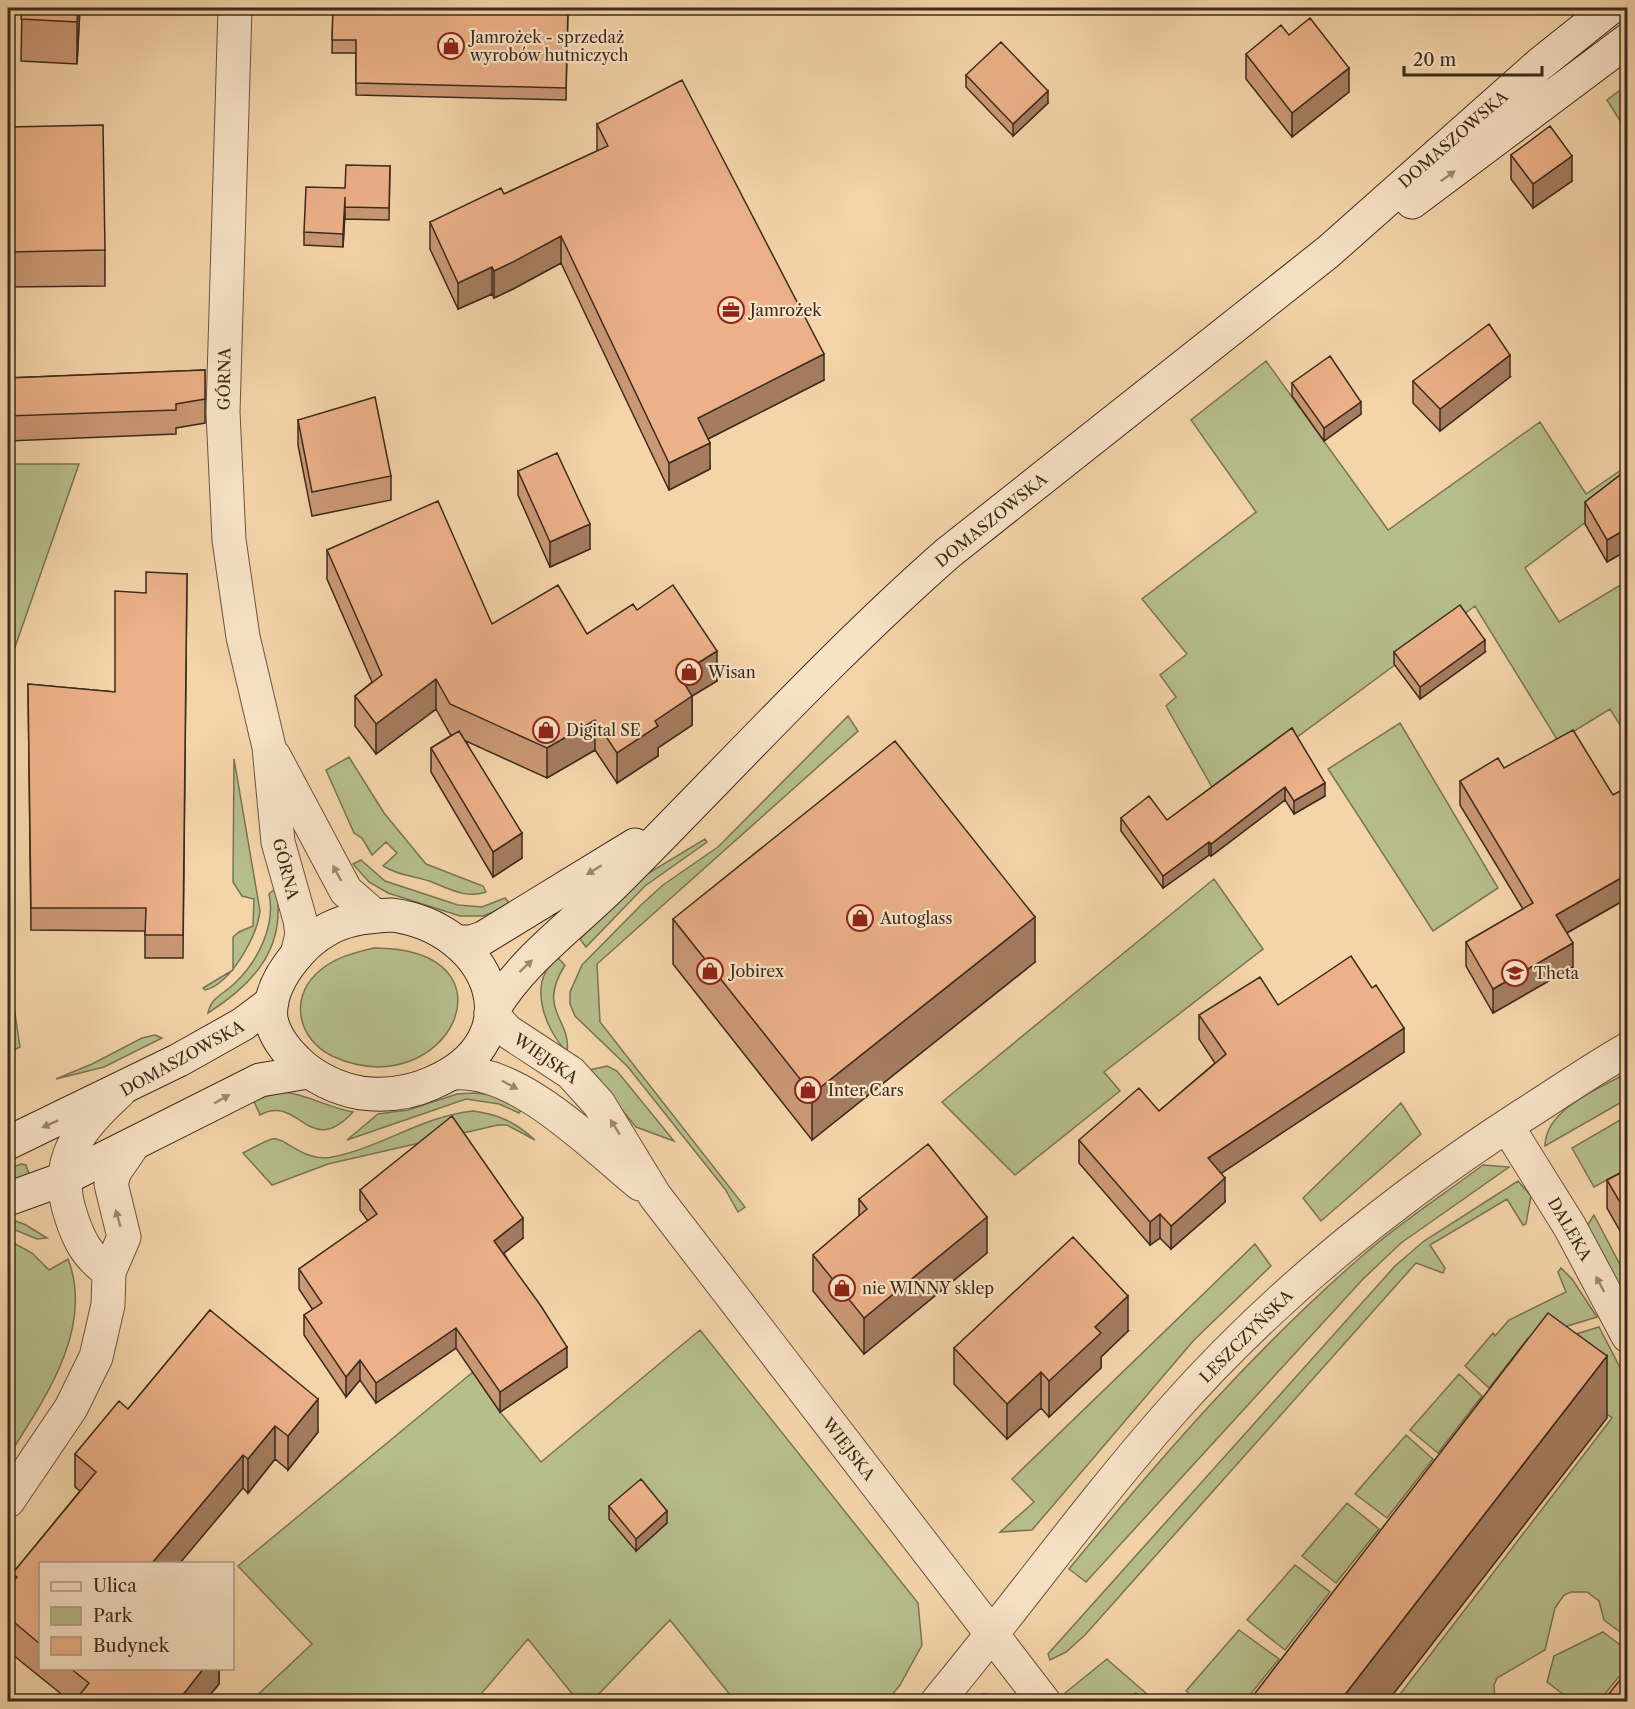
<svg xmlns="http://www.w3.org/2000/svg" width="1635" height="1709" viewBox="0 0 1635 1709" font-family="'Libre Caslon Text',serif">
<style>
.green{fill:#b6be8c;stroke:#7a7454;stroke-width:1.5}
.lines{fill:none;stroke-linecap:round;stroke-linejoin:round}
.street-casing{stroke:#6b553f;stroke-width:35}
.secondary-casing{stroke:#3d2b1c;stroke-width:35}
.street{stroke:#f8e3c7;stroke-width:33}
.secondary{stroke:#f8e3c7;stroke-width:33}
.wall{fill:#cb9876;stroke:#3d2b1c;stroke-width:1.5}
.shaded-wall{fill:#a57c60;stroke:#3d2b1c;stroke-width:1.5}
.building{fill:#ecb189;stroke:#3d2b1c;stroke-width:1.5}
.oneway{fill:#9a8772}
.labels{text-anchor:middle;stroke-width:4.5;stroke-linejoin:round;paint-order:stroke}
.poi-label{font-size:16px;fill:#3d2b1c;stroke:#f8e3c7;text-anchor:start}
.street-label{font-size:16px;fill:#3d2b1c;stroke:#f8e3c7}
</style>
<rect width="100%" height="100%" fill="#f4d4a9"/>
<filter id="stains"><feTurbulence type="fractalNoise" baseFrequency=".00333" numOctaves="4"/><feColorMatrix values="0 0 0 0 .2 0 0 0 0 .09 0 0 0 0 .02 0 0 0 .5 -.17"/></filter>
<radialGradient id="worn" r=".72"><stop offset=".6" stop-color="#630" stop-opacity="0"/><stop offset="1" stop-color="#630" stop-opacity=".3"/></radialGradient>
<path class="green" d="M1627 85V132L1607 100Z
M1266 361 1388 530 1540 422 1586 494 1627 466V491L1525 568 1559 622 1627 581 1628 731 1625 733 1610 709 1558 741 1475 606 1217 796 1166 706 1176 697 1160 675 1187 654 1142 599 1256 512 1191 420Z
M8 464H79L14 650 8 839Z
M848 716 858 731 597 964 600 1022 745 1207 738 1212 725 1189 628 1067 575 1016 570 1004V992L582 965 641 905 663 885 718 847Z
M1400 723 1498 888 1433 931 1328 769Z
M349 757 384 813 426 864 483 886 486 892C467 899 449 889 432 882 415 876 399 876 383 866L397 853 386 842 372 855 362 838 354 833 326 770Z
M234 759 260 911C257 936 231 984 205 990L203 988 233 970V937L239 932 253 926 254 899 242 896 233 882Z
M705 839 707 842 645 886 586 947 580 939 642 877Z
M361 860 385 881 458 905 482 907 505 898 511 905 483 916H460L388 893 369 882 353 864Z
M1214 879 1263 949 1104 1072 1120 1091 1015 1175 942 1102Z
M276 888C287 947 255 983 208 1013 211 997 224 994 235 983 258 961 276 925 269 894Z
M374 948C525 948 448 1109 332 1056 299 1040 289 1000 316 974 332 958 353 953 374 948Z
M558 958 565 965C536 1011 572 1019 567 1052 545 1030 526 981 558 958Z
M8 967 20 1047 8 1053Z
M155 1035 162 1038 104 1067 56 1079 92 1064 142 1038Z
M607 1066 617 1071 674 1141 636 1127 589 1070Z
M1627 1073V1099L1545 1146C1545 1109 1600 1088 1627 1073Z
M284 1092C309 1095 329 1108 353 1112 309 1160 299 1093 260 1115L253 1099Z
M476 1093 492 1095 522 1109 519 1113 499 1104 466 1099 347 1140 378 1114 408 1110 457 1094Z
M1401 1103 1421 1134 1321 1221 1303 1198Z
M473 1111C499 1114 516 1123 535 1140L507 1125H498L328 1164 272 1185 243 1153C252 1149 262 1142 272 1139 285 1136 304 1163 332 1157 380 1148 423 1116 473 1111Z
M1627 1116V1169L1594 1187 1572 1148Z
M21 1164 26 1165 29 1174 8 1185V1169Z
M1483 1165 1509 1167 1401 1243 1363 1279 1086 1582 1069 1569C1161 1457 1252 1352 1362 1256 1399 1223 1443 1195 1483 1165Z
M1518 1181 1531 1196 1526 1224 1523 1225 1507 1199 1430 1245 1445 1268 1443 1273 1416 1263 1085 1635 1066 1652 1050 1660 1048 1654 1395 1266 1424 1241Z
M1594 1215 1627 1278V1303L1585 1229Z
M8 1218 26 1225 47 1238 37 1239 8 1227Z
M8 1240 32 1253 49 1270 68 1259C95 1329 43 1401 8 1457Z
M1255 1244 1271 1266 1194 1340 1032 1530 1000 1532 1034 1502 1012 1479Z
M1561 1268 1572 1279 1597 1317 1528 1338 1489 1388 1465 1366 1493 1333 1495 1336 1509 1320 1566 1292 1558 1272Z
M1599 1327 1627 1381V1637L1604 1620 1599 1601 1587 1592H1571L1564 1595 1555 1608 1545 1650 1497 1678 1494 1685 1495 1701 1394 1702 1612 1418 1547 1368 1531 1348Z
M700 1330 918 1603 922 1645 900 1685 887 1701H735L670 1620 592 1701H578L528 1639 475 1701H251L312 1644 238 1566 473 1372 500 1412 541 1462Z
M1459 1374 1482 1396 1438 1453 1410 1430Z
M1406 1435 1433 1459 1387 1518 1355 1494Z
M1347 1503 1379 1529 1336 1583 1302 1556Z
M1295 1565 1330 1592 1285 1650 1247 1620Z
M1239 1630 1279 1659 1245 1701H1199L1186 1691Z
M1603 1632 1627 1650V1667L1599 1701H1572L1547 1682 1554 1656Z
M1107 1659 1109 1661 1155 1701H1144L1136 1693 1126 1701H1065V1693Z"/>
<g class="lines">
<defs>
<path id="street" d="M235 8 223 412 229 540 243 637 269 747 278 842 300 920 302 934 297 955
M274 756 346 891 375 916
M491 1013 507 1031 571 1073 599 1104 655 1196 1044 1702
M454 1073C518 1068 592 1145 640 1184
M1507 1126 1570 1227 1628 1336
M109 1272C87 1256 79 1241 71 1216 52 1160 79 1129 119 1092
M8 1501 71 1408 96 1357 108 1305 109 1272 124 1237 111 1184 115 1171 133 1145
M937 1702C1016 1607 1088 1506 1170 1413 1272 1297 1392 1200 1522 1116 1557 1094 1591 1070 1628 1049"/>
<path id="secondary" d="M1412 202 1628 40
M392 915C490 928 537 1038 432 1083 410 1093 385 1096 361 1093 338 1089 314 1078 297 1061 286 1051 274 1035 271 1019 267 984 301 943 330 928 350 918 371 916 392 915Z
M459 942H471L483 938 635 845
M491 1013C522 959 576 923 619 879 728 770 832 655 948 553L1328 252 1540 64 1610 8
M8 1143 179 1060 243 1024 272 1002
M8 1199 63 1179 260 1080 308 1072"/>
</defs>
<use href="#street" class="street-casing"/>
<use href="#secondary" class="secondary-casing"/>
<use href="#street" class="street"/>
<use href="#secondary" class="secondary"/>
</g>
<path class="wall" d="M22 8H80L77 64 21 61Z
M333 8H568L566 100 356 95V53H332Z
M1289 35 1349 92 1292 137 1246 79V54Z
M966 75 1048 103 1013 136 966 87Z
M597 124 824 380 708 439 710 469 669 490 561 263 513 289 494 298 492 294 458 309 430 249V222L504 194 597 151Z
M8 127 105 250V286L8 287Z
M1511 155 1572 181 1533 208 1511 179Z
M390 166 389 220 345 219V212L343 247 304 245V232L345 188Z
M205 370V423L176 428V434L8 441V378Z
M1510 377 1440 431 1413 403V381Z
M1292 383 1361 414 1324 441 1292 396Z
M298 420 391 476V500L312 516 298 445Z
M1628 469V550L1607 562 1585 524V502Z
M518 471 590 549 550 567 518 495Z
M327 550 492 624 587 634 637 610 717 681 692 696V725L658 748V756L617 783 595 750 547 778 466 741 522 858 493 877 431 772V748L452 735 450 734 436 709 376 754 355 726V696L372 682 327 579Z
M187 574 183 958H145V931L31 930 28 684 115 692 146 593Z
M1394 652H1485L1420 699 1394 664Z
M1292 728 1325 796 1294 814 1285 800 1211 856 1209 855 1163 888 1121 831V818L1167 820Z
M1504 768 1613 795 1628 787V898L1567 933 1573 967 1493 1013 1466 966V942L1523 909 1460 805V781Z
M673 919 1035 962 812 1140 673 964Z
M1278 1005 1404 1052 1221 1173 1225 1202 1171 1249 1160 1238 1150 1245 1079 1163V1140L1159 1111 1215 1063 1199 1039V1015Z
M1628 1169V1245L1607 1208V1180Z
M360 1190 523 1238 504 1253 567 1367 500 1412 456 1348 376 1403 360 1380 346 1397 304 1335V1315L313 1310 299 1289V1269L368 1221 360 1210Z
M859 1199 987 1253 864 1354 813 1291V1255L859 1216Z
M210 1310 318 1432 288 1470 275 1459 248 1493 243 1488 40 1563V1668H219V1684L205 1701H70L8 1651V1589L12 1582V1574L80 1491 75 1487V1454L128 1409Z
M1128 1331 1101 1357V1368L1049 1417 1041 1408 1007 1439 954 1384V1348Z
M609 1506 667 1523 636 1551 609 1519Z"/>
<path class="shaded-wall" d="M78 8H80L77 64V22Z
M1349 68V92L1292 137V113Z
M1048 91V103L1013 136V124Z
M1572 156V181L1533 208V184Z
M345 197V212L343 247V234Z
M561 236V263L513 289 494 298V271Z
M492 267V294L458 309V283Z
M824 354V380L698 444V418Z
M1510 355V377L1440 431V409Z
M1361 402V414L1324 441V428Z
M710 443V469L669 490V463Z
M590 524V549L550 567V542Z
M1628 528V550L1607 562V540Z
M1485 640V652L1420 699V687Z
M717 651V681L692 696V725L658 748V756L617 783V753L655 721 679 675Z
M436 679V709L376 754V724Z
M595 720V750L547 778V748Z
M1325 783V796L1294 814V801Z
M1285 787V800L1211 856V844Z
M522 833V858L493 877V852Z
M1209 842V855L1163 888V876Z
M1628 874V898L1556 939V915Z
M1035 917V962L812 1140V1094Z
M1573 943V967L1493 1013V989Z
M1404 1028V1052L1208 1182V1158Z
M1225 1178V1202L1171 1249V1226Z
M1160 1214V1238L1150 1245V1222Z
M987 1217V1253L864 1354V1318Z
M523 1218V1238L494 1261V1241Z
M1128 1296V1331L1101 1357V1368L1049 1417V1381L1095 1327Z
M456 1328V1348L376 1403V1383Z
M567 1347V1367L500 1412V1392Z
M1607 1356V1418L1388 1701H1340Z
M360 1360V1380L346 1397V1377Z
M1041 1372V1408L1007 1439V1404Z
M318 1399V1432L288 1470V1436Z
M275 1426V1459L248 1493V1459Z
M243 1455V1488L180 1563H152Z
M667 1511V1523L636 1551V1539Z
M204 1668H219V1684L205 1701H178Z"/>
<path class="building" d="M22 8H78L77 22 21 19Z
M333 8H568L566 88 356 83V40H332Z
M1310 18 1349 68 1292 113 1246 54 1281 25 1289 35Z
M1001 42 1048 91 1013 124 966 75Z
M682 80 824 354 698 418 710 443 669 463 561 236 513 262 494 271 492 267 458 283 430 222 501 188 504 194 608 146 597 124Z
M103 125 105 250 8 252V127Z
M1550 126 1572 156 1533 184 1511 155Z
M346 165 390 166 389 208 345 207V197L343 234 304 232 306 187 345 188Z
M1489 324 1510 355 1440 409 1413 381Z
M1330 356 1361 402 1324 428 1292 383Z
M205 370V399L176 404V410L8 416V378Z
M375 397 391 476 312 492 298 420Z
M557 453 590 524 550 542 518 471Z
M1628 469V528L1607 540 1585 502Z
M438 501 492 624 558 585 587 634 633 604 637 610 673 585 717 651 679 675 692 696 655 721 658 726 617 753 595 720 547 748 450 704 436 679 376 724 355 696 382 675 327 550Z
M146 572 187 574 183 935H145L146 908H31L28 684 115 692V591L146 593Z
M1460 605 1485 640 1420 687 1394 652Z
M1292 728 1325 783 1294 801 1285 787 1211 844 1209 842 1163 876 1121 818 1149 796 1167 820Z
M1573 730 1613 795 1628 787V874L1556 915 1573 943 1493 989 1466 942 1533 903 1460 781 1498 758 1504 768Z
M459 731 522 833 493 852 431 748Z
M895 741 1035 917 812 1094 673 919Z
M1351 956 1372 988 1376 985 1404 1028 1208 1158 1225 1178 1171 1226 1160 1214 1150 1222 1079 1140 1139 1088 1159 1111 1226 1054 1199 1015 1260 977 1278 1005Z
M452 1116 523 1218 494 1241 541 1306 567 1347 500 1392 456 1328 376 1383 360 1360 346 1377 304 1315 322 1303 299 1269 377 1214 360 1190Z
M928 1144 987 1217 864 1318 813 1255 867 1209 859 1199Z
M1628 1169V1216L1607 1180Z
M1073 1237 1128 1296 1095 1327 1101 1333 1049 1381 1041 1372 1007 1404 954 1348Z
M210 1310 318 1399 288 1436 275 1426 248 1459 243 1455 152 1563H40V1644L8 1617V1589L17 1577 12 1574 96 1472 75 1454 119 1401 128 1409Z
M1548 1313 1607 1356 1340 1701H1249Z
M641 1479 667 1511 636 1539 609 1506Z
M70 1668H204L178 1701H81L77 1698 89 1683Z
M1628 1670V1701H1603Z
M983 1694 1004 1696 1007 1701H976Z"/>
<defs><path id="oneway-solid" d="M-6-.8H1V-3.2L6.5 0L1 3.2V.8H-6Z" transform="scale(1.5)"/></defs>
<g class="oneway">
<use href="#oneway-solid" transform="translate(1448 176) rotate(-36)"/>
<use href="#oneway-solid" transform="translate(594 870) rotate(149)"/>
<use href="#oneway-solid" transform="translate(337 873) rotate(-118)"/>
<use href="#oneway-solid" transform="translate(526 966) rotate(-43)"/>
<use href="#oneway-solid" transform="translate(510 1085) rotate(28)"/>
<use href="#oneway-solid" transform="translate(222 1099) rotate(-29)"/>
<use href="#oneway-solid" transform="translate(50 1124) rotate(156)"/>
<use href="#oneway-solid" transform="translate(615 1127) rotate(-122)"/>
<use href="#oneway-solid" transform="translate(118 1218) rotate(-106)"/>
<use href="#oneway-solid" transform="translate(1600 1284) rotate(-118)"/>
</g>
<defs>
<symbol id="shop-ring" viewBox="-11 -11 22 22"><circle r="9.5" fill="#f8e3c7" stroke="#8f2418" stroke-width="1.5"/><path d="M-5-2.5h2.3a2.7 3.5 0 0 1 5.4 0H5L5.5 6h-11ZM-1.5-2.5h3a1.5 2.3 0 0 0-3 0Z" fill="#8f2418"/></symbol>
<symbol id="office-ring" viewBox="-11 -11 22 22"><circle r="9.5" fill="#f8e3c7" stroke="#8f2418" stroke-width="1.5"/><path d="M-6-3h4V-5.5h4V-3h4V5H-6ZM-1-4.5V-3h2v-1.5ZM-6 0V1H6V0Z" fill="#8f2418"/></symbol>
<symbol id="school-ring" viewBox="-11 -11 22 22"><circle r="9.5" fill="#f8e3c7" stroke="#8f2418" stroke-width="1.5"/><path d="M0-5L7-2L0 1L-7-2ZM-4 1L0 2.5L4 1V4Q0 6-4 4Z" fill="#8f2418"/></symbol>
</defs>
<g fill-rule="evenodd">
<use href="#shop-ring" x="436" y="31" width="30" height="30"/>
<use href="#office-ring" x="716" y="295" width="30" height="30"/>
<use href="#shop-ring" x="674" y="657" width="30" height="30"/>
<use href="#shop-ring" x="531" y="715" width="30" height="30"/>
<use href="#shop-ring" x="845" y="903" width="30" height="30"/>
<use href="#shop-ring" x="695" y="956" width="30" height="30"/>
<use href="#school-ring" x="1500" y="958" width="30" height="30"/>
<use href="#shop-ring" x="793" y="1075" width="30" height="30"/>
<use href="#shop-ring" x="827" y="1273" width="30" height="30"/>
</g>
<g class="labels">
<g class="poi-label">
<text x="470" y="43">Jamrożek - sprzedaż<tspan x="470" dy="18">wyrobów hutniczych</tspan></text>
<text x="750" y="316">Jamrożek</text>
<text x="708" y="678">Wisan</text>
<text x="566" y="736">Digital SE</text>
<text x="880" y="924">Autoglass</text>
<text x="730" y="977">Jobirex</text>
<text x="1534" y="979">Theta</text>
<text x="828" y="1096">Inter Cars</text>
<text x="862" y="1294">nie WINNY sklep</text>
</g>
<g class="street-label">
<text transform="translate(1453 139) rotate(-41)" y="6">DOMASZOWSKA</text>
<text transform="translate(224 379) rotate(-89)" y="6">GÓRNA</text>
<text transform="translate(991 520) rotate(-39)" y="6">DOMASZOWSKA</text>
<text transform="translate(286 869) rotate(76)" y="6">GÓRNA</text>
<text transform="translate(182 1058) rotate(-29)" y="6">DOMASZOWSKA</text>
<text transform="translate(546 1058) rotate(35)" y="6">WIEJSKA</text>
<text transform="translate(1570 1229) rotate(60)" y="6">DALEKA</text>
<text transform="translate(1246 1336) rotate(-45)" y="6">LESZCZYŃSKA</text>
<text transform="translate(849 1449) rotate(52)" y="6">WIEJSKA</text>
</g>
</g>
<rect width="1635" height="1709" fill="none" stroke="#f4d4a9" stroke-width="30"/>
<rect x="9" y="9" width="1617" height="1691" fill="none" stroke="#3d2b1c" stroke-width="3"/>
<rect x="15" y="15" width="1605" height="1679" fill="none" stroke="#3d2b1c" stroke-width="1.5"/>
<rect x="39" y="1562" width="195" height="108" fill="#f8e3c7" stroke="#ad9983" stroke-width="1.5"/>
<rect x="51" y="1582" width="30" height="9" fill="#f8e3c7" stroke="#ad9983" stroke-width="1.5"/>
<text x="93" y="1592" font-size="18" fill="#3d2b1c">Ulica</text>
<rect x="51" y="1607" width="30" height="18" fill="#b6be8c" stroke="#ad9983" stroke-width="1.5"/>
<text x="93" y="1622" font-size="18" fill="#3d2b1c">Park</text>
<rect x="51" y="1637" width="30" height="18" fill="#ecb189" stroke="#ad9983" stroke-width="1.5"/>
<text x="93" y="1652" font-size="18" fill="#3d2b1c">Budynek</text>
<path d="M1404 66v9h138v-9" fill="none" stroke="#3d2b1c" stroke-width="3"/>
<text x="1413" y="66" font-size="18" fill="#3d2b1c" stroke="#f8e3c7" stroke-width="4.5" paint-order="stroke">20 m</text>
<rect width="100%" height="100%" filter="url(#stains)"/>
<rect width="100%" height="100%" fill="url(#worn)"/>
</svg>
